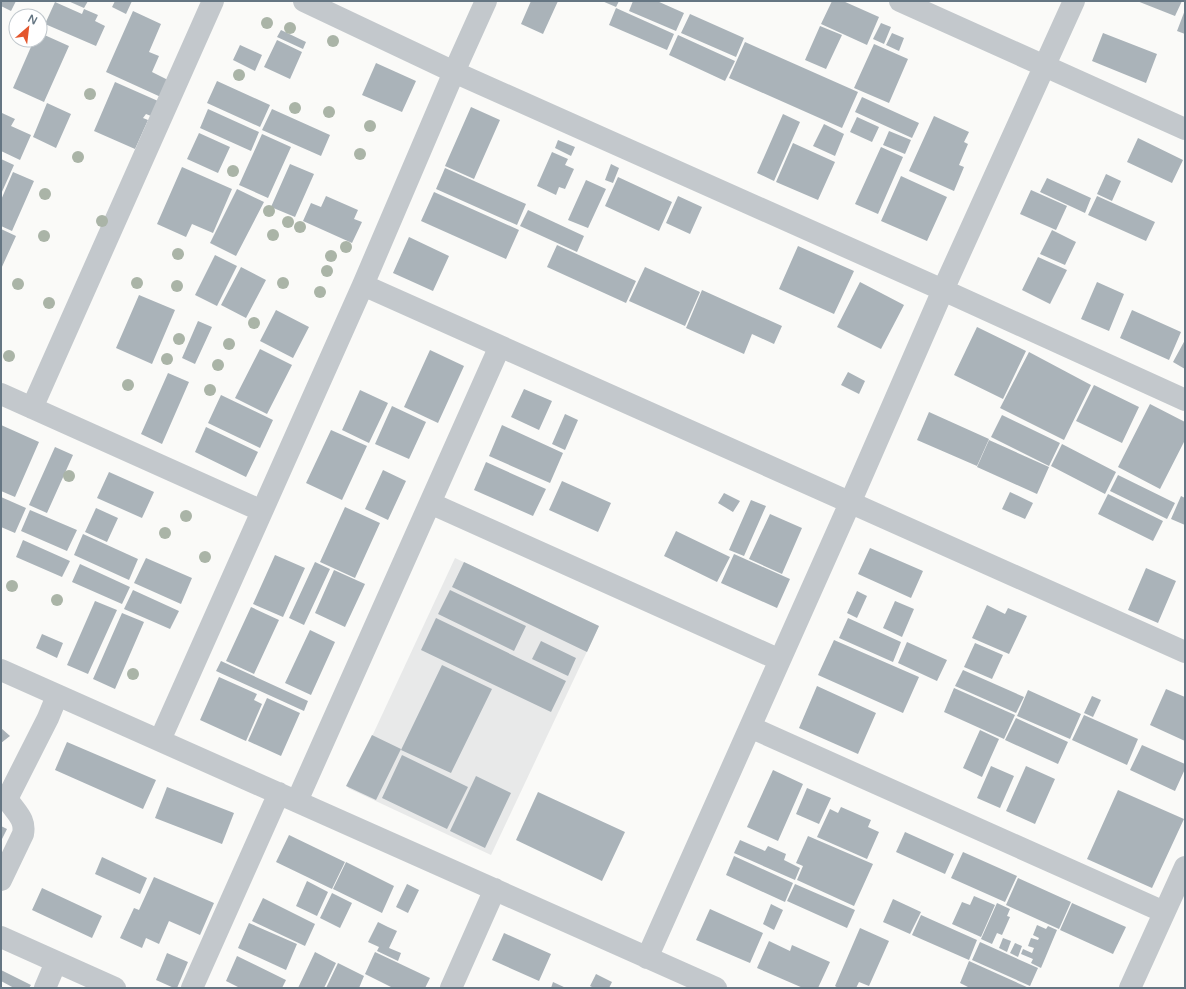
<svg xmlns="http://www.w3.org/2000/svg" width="1186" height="989" viewBox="0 0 1186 989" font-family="'Varela Round',sans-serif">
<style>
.built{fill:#e8e9e9}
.building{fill:#aab3b9}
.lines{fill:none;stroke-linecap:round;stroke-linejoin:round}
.minor{stroke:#c3c8cc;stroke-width:22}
.tree{fill:#aab4a7}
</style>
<rect width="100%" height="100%" fill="#fafaf8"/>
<path class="built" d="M455 558 599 626 491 855 348 788Z"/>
<path class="building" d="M1 1H16L11 11 1 6Z
M68 1H88L84 8Z
M115 1H132L126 14 112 7Z
M531 1H558L543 34 521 24Z
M602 1H619L616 7Z
M633 1H657L684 13 676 31 629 11Z
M832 1H843L879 17 867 45 821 24Z
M1137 1H1182L1175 16Z
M55 2 82 14 84 9 98 15 95 21 105 26 96 46 45 24Z
M616 8 674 34 667 50 609 25Z
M1185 10V34L1177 31Z
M133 11 161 24 149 52 159 56 152 72 170 81 163 98 106 72Z
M690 14 744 38 736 57 681 33Z
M881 23 891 27 884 44 873 39Z
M820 26 842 35 826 69 805 60Z
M281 30 306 42 303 49 277 37Z
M40 33 69 46 44 102 13 88 34 40H40Z
M892 33 904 38 899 51 886 45Z
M1103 33 1157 54 1146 83 1092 61Z
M678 35 735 61 725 81 669 55Z
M277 40 302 52 290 79 264 67Z
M745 42 858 92 842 128 729 78Z
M874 44 908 59 889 103 854 88Z
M240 45 262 55 255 71 233 60Z
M376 63 416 81 402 112 362 95Z
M217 81 270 105 260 127 207 103Z
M115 82 158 101 151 116 146 114 143 118 148 120 135 149 94 131Z
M862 97 919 123 912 138 855 112Z
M47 103 71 114 56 148 33 137Z
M471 107 500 120 474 179 445 166Z
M208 109 259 132 251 151 200 128Z
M272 109 330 135 321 156 262 130Z
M2 113 15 119 11 126 31 135 20 160 1 151Z
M783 114 800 122 774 181 757 173Z
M934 116 969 132 964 142 968 144 959 165 964 167 954 191 909 171Z
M857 117 879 127 872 142 850 132Z
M824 124 844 134 835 156 813 146Z
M889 131 911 140 905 154 883 145Z
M199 133 230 147 218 173 187 159Z
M262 134 291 147 268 198 239 185Z
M1138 138 1183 160 1172 183 1127 162Z
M558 140 575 147 571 156 555 148Z
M793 143 835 162 818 200 776 182Z
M881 147 903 157 878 214 855 204Z
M552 152 568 159 565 165 574 169 565 189 559 187 556 195 537 186Z
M1 159 14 165 1 194Z
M290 164 314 174 295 217 271 207Z
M611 164 619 168 613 183 605 180Z
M182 167 232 189 213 233 192 224 186 237 157 224Z
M445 168 526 204 517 225 436 189Z
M13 172 34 181 12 231 1 226V200Z
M1106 174 1121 181 1112 201 1097 194Z
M901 176 947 197 927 241 881 221Z
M618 177 672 202 659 231 605 206Z
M1047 178 1091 198 1085 213 1040 192Z
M586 180 606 189 588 228 568 220Z
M237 189 264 202 236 256 210 243Z
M1031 190 1067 206 1056 230 1020 214Z
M434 192 519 230 506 259 421 221Z
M326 196 358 210 354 219 362 222 352 243 303 221 311 203 321 207Z
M678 196 702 207 690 234 666 223Z
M1097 196 1155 222 1146 241 1088 215Z
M528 210 584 236 577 252 520 226Z
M1 229 16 236 1 269Z
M1052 230 1076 242 1065 265 1040 254Z
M409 237 449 256 433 291 393 273Z
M557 245 636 281 626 303 547 267Z
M798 246 854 271 834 314 779 289Z
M215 255 237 266 217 306 195 295Z
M1038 257 1067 270 1050 304 1022 290Z
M241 267 266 280 246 318 221 305Z
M645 267 700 292 685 326 629 301Z
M860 282 904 305 881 349 837 327Z
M1097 282 1124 294 1109 331 1081 319Z
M702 290 782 326 774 344 752 334 744 354 686 328Z
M139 295 175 310 152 364 116 348Z
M276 310 309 327 293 358 260 341Z
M1132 310 1181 332 1169 360 1120 338Z
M198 321 212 327 195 364 182 358Z
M977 327 1026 351 1003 399 954 375Z
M1185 340V369L1173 362Z
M260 349 292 365 267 414 235 398Z
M430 350 464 366 438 423 404 407Z
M1029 352 1091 385 1064 440 1000 408Z
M848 372 865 381 859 394 841 385Z
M168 373 189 382 162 444 141 434Z
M1094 385 1139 407 1122 443 1076 421Z
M524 389 552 401 539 430 511 417Z
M360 390 388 403 369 443 342 430Z
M221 395 273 420 260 448 208 423Z
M1150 404 1185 422V440L1160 489 1118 467Z
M392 406 426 422 409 459 375 444Z
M929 412 989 439 977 466 917 440Z
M565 414 578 420 565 450 552 444Z
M1002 415 1060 443 1049 466 991 437Z
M1 425 39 442 15 497 1 491Z
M502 425 563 453 550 483 489 456Z
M206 427 258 452 246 477 195 452Z
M331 430 367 446 342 500 306 483Z
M989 440 1049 467 1037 494 977 467Z
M1062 444 1116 472 1105 494 1051 466Z
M55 447 73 455 47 513 29 505Z
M486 462 546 489 533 516 474 490Z
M383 470 406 481 388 520 365 509Z
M109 472 154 492 142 518 97 498Z
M1118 475 1175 503 1167 519 1110 491Z
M562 481 611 503 598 532 549 510Z
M1010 492 1033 503 1025 519 1002 509Z
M724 493 740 501 733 512 718 503Z
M1108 494 1163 521 1153 541 1098 514Z
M1181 496 1185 498V525L1171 519Z
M1 497 26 508 15 533 1 527Z
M751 500 766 506 744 556 729 550Z
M345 507 380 523 355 578 320 562Z
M96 508 118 518 107 542 85 532Z
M30 510 77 530 67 551 21 531Z
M770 514 802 528 782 574 749 559Z
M676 531 730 557 717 582 664 556Z
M83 534 138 559 129 580 74 555Z
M23 540 70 561 62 577 16 557Z
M870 548 923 571 911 598 858 574Z
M734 554 790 579 777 608 721 583Z
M275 555 305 568 283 617 253 604Z
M146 558 192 578 181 604 134 583Z
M315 562 330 569 304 625 289 618Z
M464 562 599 626 587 652 452 587Z
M80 564 130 587 122 604 72 582Z
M1146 568 1176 581 1158 623 1128 610Z
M334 570 365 584 345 627 315 613Z
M133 590 179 611 170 629 124 609Z
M450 590 526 626 514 651 438 614Z
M857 591 867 596 857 618 847 613Z
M95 601 117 610 88 674 67 665Z
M895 601 914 609 902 637 883 628Z
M987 605 1005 614 1008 608 1027 616 1009 654 972 638Z
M251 607 279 620 254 674 226 661Z
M122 613 144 622 115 689 93 679Z
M436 618 566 681 551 712 421 650Z
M848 618 901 642 893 662 839 638Z
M310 630 335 642 311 695 285 683Z
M42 634 63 643 57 658 36 648Z
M834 640 919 677 903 713 818 675Z
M541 641 576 658 568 676 532 659Z
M907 642 947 660 937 681 898 663Z
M975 643 1003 655 992 679 964 667Z
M221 661 308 701 304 711 216 671Z
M442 665 492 689 451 773 401 750Z
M963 670 1024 697 1016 713 955 686Z
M219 677 257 694 254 700 262 704 246 741 200 720Z
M817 686 876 713 858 754 799 728Z
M954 688 1015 715 1004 739 944 712Z
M1166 689 1185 697V741L1150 725Z
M1028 690 1081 714 1070 739 1017 716Z
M1092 696 1101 700 1093 717 1084 713Z
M267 698 300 713 281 756 248 741Z
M1084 715 1138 739 1127 765 1072 740Z
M1016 718 1068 742 1058 764 1005 740Z
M1 728 10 736 1 743Z
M980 730 999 739 982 777 963 768Z
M372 735 401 749 376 800 346 786Z
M67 742 156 780 143 809 55 770Z
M1142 745 1185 764V769L1175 791 1130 770Z
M402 755 468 787 447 829 382 798Z
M991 766 1014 776 1000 808 977 798Z
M1026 766 1055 779 1035 824 1006 811Z
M773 770 803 784 778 841 747 827Z
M476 776 511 793 485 848 450 831Z
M167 787 234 813 222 844 155 818Z
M807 788 831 798 819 824 796 814Z
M1118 790 1184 819 1152 888 1087 859Z
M538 792 625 832 602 881 516 840Z
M841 807 871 820 868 827 879 832 867 859 817 837 830 809 838 813Z
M1 826 7 829 1 841Z
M905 832 954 854 945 874 896 852Z
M289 835 345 862 332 889 276 862Z
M808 836 873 864 854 906 797 880 803 866 796 863Z
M740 840 765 851 768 846 786 854 784 860 800 868 795 880 734 853Z
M963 852 1017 876 1005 902 951 878Z
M734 856 793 883 785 902 726 875Z
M102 857 147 878 140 894 95 874Z
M346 862 394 886 382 913 333 889Z
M154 877 214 903 200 935 169 921 159 944 146 938 142 948 120 938 134 908 139 910Z
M1018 878 1071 902 1059 929 1006 905Z
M307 881 328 892 317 916 296 906Z
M407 884 419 890 408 913 396 907Z
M795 884 855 910 847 928 787 901Z
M42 888 102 916 92 938 32 910Z
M332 893 352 903 340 928 320 918Z
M974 896 995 905 981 937 952 924 962 902 970 905Z
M263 898 315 924 305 946 252 921Z
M893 899 921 912 910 934 883 922Z
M997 903 1010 909 1007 916 1010 917 1002 935 997 933 992 944 981 939Z
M1072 903 1126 927 1113 954 1060 930Z
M771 904 783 910 774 930 763 924Z
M710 909 763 933 750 963 696 940Z
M921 915 977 940 969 960 912 935Z
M378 922 388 927 381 942 388 927 397 931 389 948 401 953 398 961 377 951 379 947 368 942Z
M249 923 297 944 286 970 238 948Z
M1037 925 1046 929 1048 926 1057 930 1041 968 1031 963 1033 959 1021 954 1023 949 1032 953 1034 948 1028 946 1031 938 1038 940 1039 938 1033 935Z
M860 928 889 941 869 986 859 982 856 988H838L835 986Z
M504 933 551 954 539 981 492 960Z
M1003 938 1011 941 1007 952 999 948Z
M769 941 790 951 792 945 830 962 818 988H803L757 968Z
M980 942 1038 968 1030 986 972 960Z
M1015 943 1022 946 1018 957 1010 953Z
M315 952 336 963 324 988H298Z
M375 952 430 978 425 988H393L365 974Z
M167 953 188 962 177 988H174L156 980Z
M237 956 286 980 282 988H240L226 981Z
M969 961 1029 988H970L960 983Z
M338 963 364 976 359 988H326Z
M1 970 31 985 29 988H14L1 981Z
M596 974 612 982 609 988H594L590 986Z
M553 982 566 988H551Z"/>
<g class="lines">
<path class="minor" d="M304 1 454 72 943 290 1185 400
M900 1 1185 129
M363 285 1185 652
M1 394 262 511
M32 408 213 1
M430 503 780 660
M1 670 716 988
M750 727 1164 912
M160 740 363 285 454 72 486 1
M297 801 500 346
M1 880 23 834C26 819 16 813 8 800L10 793 48 718 57 696
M1 937 115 988
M647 958 850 503 943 290 1074 1
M45 988 56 962
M192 988 279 793
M451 988 495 889
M1130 988 1185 867"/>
</g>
<g class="tree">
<circle cx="267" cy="23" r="6"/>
<circle cx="290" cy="28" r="6"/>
<circle cx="333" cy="41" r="6"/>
<circle cx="239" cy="75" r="6"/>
<circle cx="90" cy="94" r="6"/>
<circle cx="295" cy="108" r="6"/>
<circle cx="329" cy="112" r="6"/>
<circle cx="370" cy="126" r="6"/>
<circle cx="360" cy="154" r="6"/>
<circle cx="78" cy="157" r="6"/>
<circle cx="233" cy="171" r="6"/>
<circle cx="45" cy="194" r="6"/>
<circle cx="269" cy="211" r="6"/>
<circle cx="102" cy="221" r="6"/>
<circle cx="288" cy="222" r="6"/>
<circle cx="300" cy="227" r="6"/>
<circle cx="273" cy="235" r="6"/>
<circle cx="44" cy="236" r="6"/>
<circle cx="346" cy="247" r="6"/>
<circle cx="178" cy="254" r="6"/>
<circle cx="331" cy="256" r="6"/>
<circle cx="327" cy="271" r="6"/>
<circle cx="137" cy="283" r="6"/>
<circle cx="283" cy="283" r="6"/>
<circle cx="18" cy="284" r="6"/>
<circle cx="177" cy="286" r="6"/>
<circle cx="320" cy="292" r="6"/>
<circle cx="49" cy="303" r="6"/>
<circle cx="254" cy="323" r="6"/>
<circle cx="179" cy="339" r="6"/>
<circle cx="229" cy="344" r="6"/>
<circle cx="9" cy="356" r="6"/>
<circle cx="167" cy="359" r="6"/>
<circle cx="218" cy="365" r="6"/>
<circle cx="128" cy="385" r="6"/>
<circle cx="210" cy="390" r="6"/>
<circle cx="69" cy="476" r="6"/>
<circle cx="186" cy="516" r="6"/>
<circle cx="165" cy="533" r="6"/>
<circle cx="205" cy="557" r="6"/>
<circle cx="12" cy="586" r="6"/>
<circle cx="57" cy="600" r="6"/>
<circle cx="133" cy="674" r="6"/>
</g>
<rect width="1186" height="989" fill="none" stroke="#657683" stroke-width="4"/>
<g transform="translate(28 28) rotate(28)"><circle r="19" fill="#ffffff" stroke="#c1c8cd"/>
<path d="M0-3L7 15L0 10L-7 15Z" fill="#e4572e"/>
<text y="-6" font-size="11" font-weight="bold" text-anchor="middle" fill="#657683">N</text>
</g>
</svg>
